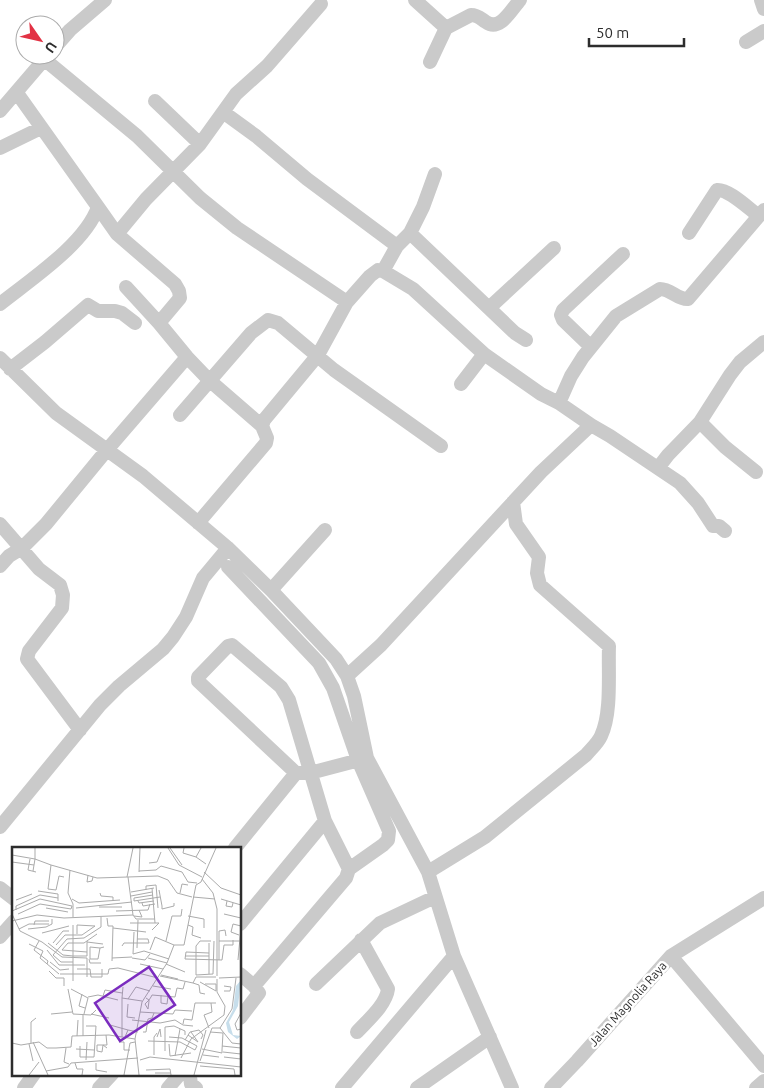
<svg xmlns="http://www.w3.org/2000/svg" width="764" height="1088" viewBox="0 0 764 1088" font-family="Ubuntu,sans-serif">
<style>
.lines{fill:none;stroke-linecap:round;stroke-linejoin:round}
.minor{stroke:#cacaca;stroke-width:14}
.labels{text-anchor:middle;stroke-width:5;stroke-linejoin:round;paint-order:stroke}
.street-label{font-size:12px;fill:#2d2d2d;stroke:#fff}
.inset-road{fill:none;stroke:#ababab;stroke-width:1}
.view{fill:#7b2cbf;fill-opacity:0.15;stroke:#7b2cbf;stroke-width:2.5}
.inset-edge{fill:none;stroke:#2d2d2d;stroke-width:2.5}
</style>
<rect width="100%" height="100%" fill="#fff"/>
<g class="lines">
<path class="minor" d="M415 0 446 28
M761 0 764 9
M746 42 764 31
M55 47 70 30 105 0
M44 59 137 136 200 198 237 228 347 302
M430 62 446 28 471 15C478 15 481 19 486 22 500 32 511 10 520 0
M155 101 200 144
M0 111 48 55
M223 112 256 136 307 179 397 246
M0 148 41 128
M98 207 117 234 146 199 200 144 236 94 267 66 321 4
M410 233 515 333 526 340
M689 233 717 190C729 189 749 209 759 216
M117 234 175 284 179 291 180 298 159 323
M383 271 397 246 410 233 423 207 435 174
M126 287 159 323 187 357 209 380 262 426
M0 304C30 280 85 244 98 207L17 93
M489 308 554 248
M591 347 563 320 561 315 563 310 623 254
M0 358 56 413 143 476 228 548 271 590 336 659 347 676 354 696 367 758 428 872 454 956 512 1088
M10 369 45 342 88 305 98 311H115L122 313 135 323
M461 384 484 354
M559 403 571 376 583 357 616 316 660 289C671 289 678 300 688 299L764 210
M180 415 251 333 268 320 278 323 334 370 441 446
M700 422 725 447 756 472
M658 468 668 455 700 422 730 375 740 362 764 342
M198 523 266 443 267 438 262 426 264 420 318 355 347 302 370 276 378 270 383 271 413 289 484 354 541 394 559 403 591 425
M0 524 39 569 60 585 63 595 62 608 29 651 27 659 80 730
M0 566 9 556 22 548 46 524 106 451 187 357
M228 567 319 663 333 688 358 760 389 831 388 840 383 845 349 869
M271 590 325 530
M347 676 381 645 541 472 591 425 610 436 680 483 698 503 713 526H719L725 531
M0 827 100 705 119 686 163 649 173 637 186 617 203 578 228 548
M235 848 296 773
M428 872 485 837 586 755C591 749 598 743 601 736 612 713 608 673 609 646L540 585 537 573 539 557 516 524 513 502
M0 888 14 899
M240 924 325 821
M0 937 14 921
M671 956 764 1066
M240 974 254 986
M316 984 380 923 435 897
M240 1018 259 993 254 986 346 878 349 869 325 821 289 700 281 687 232 645 228 646 198 677V681L296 773H310L367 758
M357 1032C368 1020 386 1005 388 989L361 940
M190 1077 191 1084 196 1088
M24 1088 34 1074
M99 1088 112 1074
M168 1088 180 1074
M342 1088 454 956
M417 1088 490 1037
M551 1088 577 1061 671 956 764 898
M756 1088 764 1081"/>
</g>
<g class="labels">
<g class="street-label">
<text transform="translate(628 1004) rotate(-48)" y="4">Jalan Magnolia Raya</text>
</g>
</g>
<g transform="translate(12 847)">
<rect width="229" height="229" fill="#fff"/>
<path d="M229 133 226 159 217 175 221 188 229 189 225 192 216 185 214 176 221 163 224 139Z" fill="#c7deeb"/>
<path class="inset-road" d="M23 1V12L39 18 85 31 146 29 156 33 165 46 180 50M156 1 167 18 190 30M158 1 170 18M172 1 171 6 184 10M189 1 184 10 194 17M0 8 23 12 21 24M18 12 16 23 24 25M0 15 22 18M137 16 145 15 149 5M39 18 36 42 44 43 47 29 52 30M58 23 56 46 61 57V70M127 24 144 23 149 19 170 25 176 35 185 36M127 25 128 1M192 25 209 41 229 48M76 28 75 35 80 34 81 30M115 30 121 1M116 30 121 68M190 32 201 46 205 62V129M140 41 143 76M134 43V39L144 38 146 61M147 43 150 59M26 44 46 47V54M119 45 142 41M88 46 89 49 101 50V54M168 46 170 37 176 38M28 48 46 51M141 48 122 51V54L148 50M119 49 140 45M181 50 203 52M60 52 67 56 108 53M209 52 229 58M4 53 20 47M126 54 127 56 142 54M215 54 214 59 220 60 221 56M130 56 131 59 143 57M150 59V62L162 59V56M87 60H110M34 61 56 65M64 61 120 55M4 63V59L28 48M0 64 28 52 60 59M104 64 136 63 138 57M0 67 8 84 30 95 50 110 75 111M6 67 28 57 59 62 60 59M212 67 229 71M121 68 124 72H143M122 69 130 70 127 63M176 69 192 72V81M95 71 96 79H101L100 114M0 74 25 68 52 71 121 68M118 76H147L140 83M22 78 23 74H37M61 78V134M176 78 181 80 180 88 189 91M101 81 134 85M7 82 17 77H37M16 82 34 80 40 77V72M30 86 57 79M65 87V78L83 79M227 88 219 85 221 77 229 79M27 94 22 103 36 114 35 117M154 94 160 69H169L170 62M199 94H188L184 99V128L201 127 202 94M207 94H229M75 95 91 97M36 96 51 108 61 109M41 96 51 84H57M197 96V127M17 97 31 104 28 111 47 127M44 98 53 88H70L83 79M110 99 112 96H137L136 92H125M88 101 78 100V112H86L88 101 92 100M125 101 126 73M35 103 47 118H73M50 103 56 96H72L85 87M50 103 75 105M138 103 143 90 162 98M197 106 174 105 173 112 210 113 212 98H221V93M121 107 132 104 157 112M121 107 122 85M61 109H75V94M173 109H197M75 111V130M100 111 120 110M120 111 133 113 138 107M136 111 155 116M77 112 78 116H89M207 113V84L213 83 214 89M226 113 229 80M38 115 48 123 57 122M61 115H49L41 108 55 92 72 91 89 80V70M128 117 151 122M154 117 173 125M65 122H78L79 130H90V122M37 124 44 131H52V139M48 127H96L97 122 106 121 146 131M149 128 166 132M148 129 181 136 184 130H204M207 131 229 130M188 135 204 144V137H193M181 136 187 138 188 146 193 147M141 139 159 142M111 140 110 151 130 154M56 142 61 167 79 168 84 163M59 142 76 151 72 167M212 144H218L219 140 212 139M70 147 67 159 73 161M149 148V156L155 157 156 149M91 149 93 143 110 146M76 150 86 148 106 153M110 151V190M134 151 137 153V154L136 162 133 157 137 153 139 150 140 148 163 150 165 141 171 142 173 135M116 152 124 140 138 144M116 157 115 170 123 171M163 163 180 164M128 165 161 167 163 163M229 166 223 177 225 183 229 182M39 167 60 165M79 167 97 171M120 173 148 176 163 173 171 178 181 179M171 177 172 172 180 173 183 156H204M98 178 116 183M197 181 192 168 200 165 199 156M208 181 220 162 224 131M208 181 220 196 229 197M131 185H134L136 172 140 171 142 166M198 185 211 186 210 203M94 188 95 198H91L90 205 85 204V198H91L95 201M176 188 186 195 179 185M65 189 66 173M71 189V167M113 190 116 183 126 185M145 190 148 182 149 190M157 190 170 191 185 199 183 203M173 193 178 185 187 183 191 188 189 192M136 194 168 195 183 203M21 195 36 228M107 195H112V203H118M0 196 9 198 27 195 35 201H44L59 200 60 189 97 188 123 192M19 196V175L24 171M17 197 21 214M157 197 158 209 179 206M68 199V210H82L84 179H74M210 199 229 201M54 201 52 215 57 217M64 202 82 203M190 202 210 206V203M153 204V180L162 179 173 184V188M211 205 229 207M142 208V190L145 186M191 208 207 210M163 209 168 182M212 210 229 212M169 211 179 192 212 168 213 159 205 145V132M74 213 75 195M128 213 138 210 229 220M188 214 200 181H208M63 216 65 222H71L70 228M84 216V223L95 225M188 219 222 222 223 228M134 223 158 222 159 228M34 224 56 220 59 216 126 211M143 226H159M17 228 27 215M112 228 118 196 123 195M127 228 123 192 130 155 155 116 162 98H172L184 38 189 35 204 1M182 228 194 183"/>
<path class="view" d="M137 120 163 158 108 194 83 156Z"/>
<rect width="229" height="229" class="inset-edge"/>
</g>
<g transform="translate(40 40) rotate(124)"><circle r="24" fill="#ffffff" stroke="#ababab"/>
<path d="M0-4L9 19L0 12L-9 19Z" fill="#e23244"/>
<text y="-8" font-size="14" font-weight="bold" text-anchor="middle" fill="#2d2d2d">U</text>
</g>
<path d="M589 38v8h95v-8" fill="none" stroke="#2d2d2d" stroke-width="2.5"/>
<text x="596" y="38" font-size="15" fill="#2d2d2d" stroke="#ffffff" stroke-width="4" paint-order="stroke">50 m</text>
</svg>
